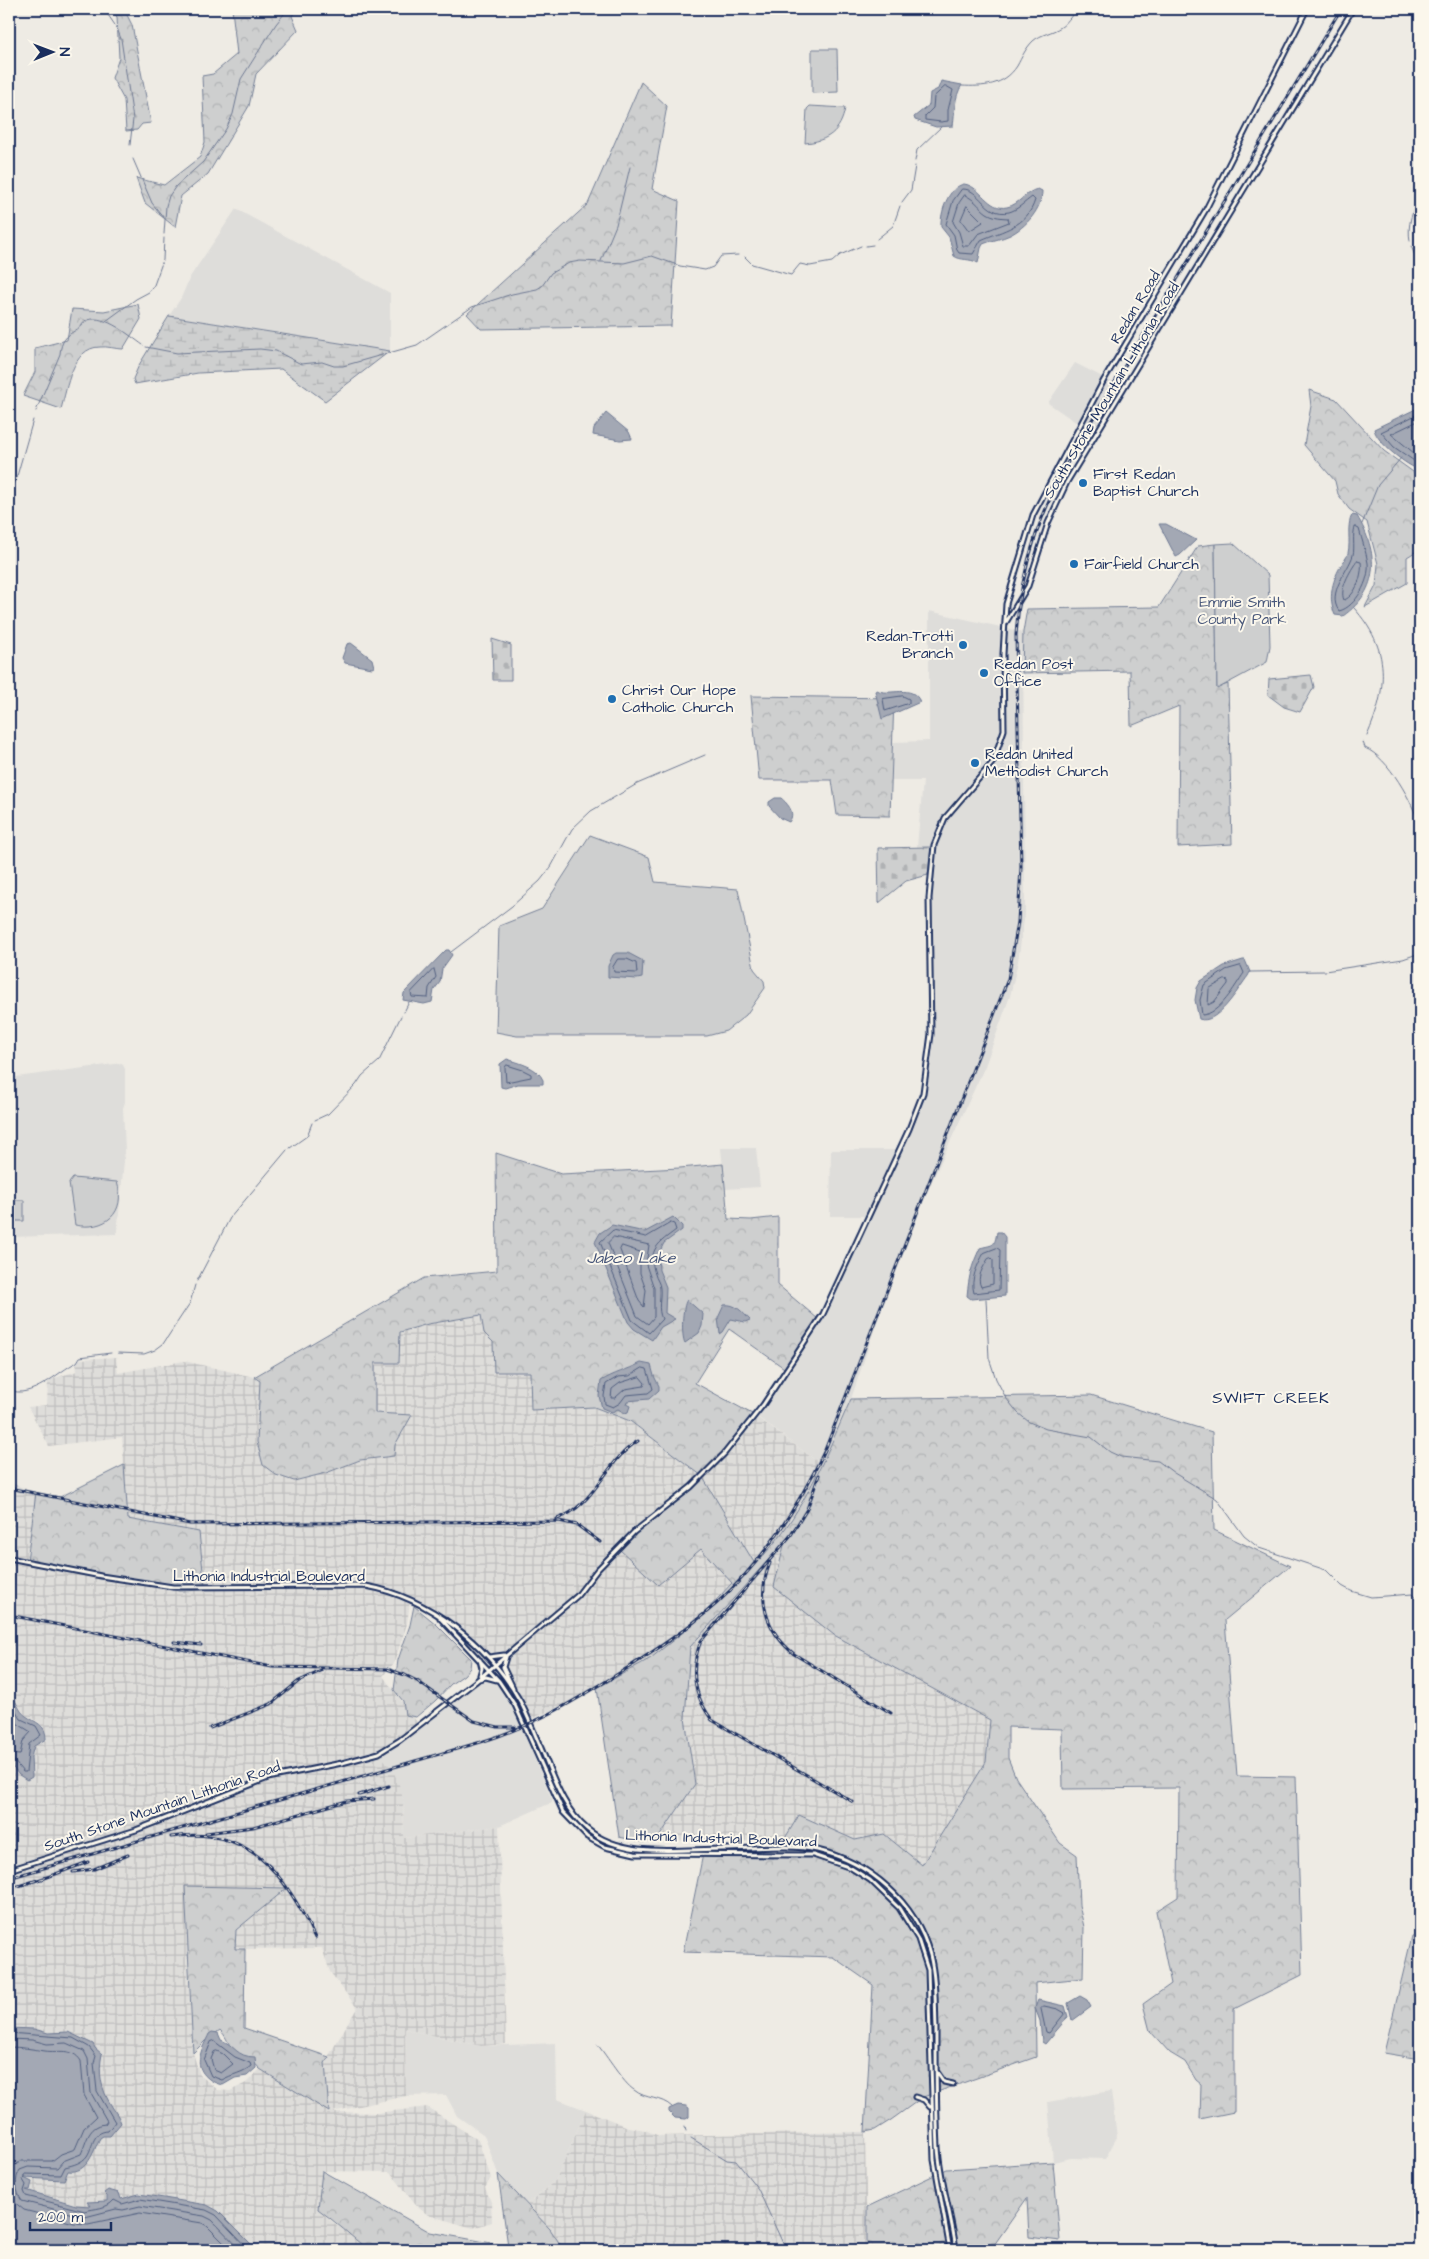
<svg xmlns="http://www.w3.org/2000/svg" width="1429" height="2259" viewBox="0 0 1429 2259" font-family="'Architects Daughter',sans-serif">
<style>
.built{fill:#deddda}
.industrial{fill:url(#industrial-grid);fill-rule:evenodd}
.forest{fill:url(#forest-crowns);stroke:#747f96}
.wetland{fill:url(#wetland-marsh);stroke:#747f96}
.cemetery{fill:url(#cemetery-stones);stroke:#747f96}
.green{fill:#cecfcf;stroke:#747f96}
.water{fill:#a3a8b4;stroke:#6d7892}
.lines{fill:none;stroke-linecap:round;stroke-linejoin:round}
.shore{stroke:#515f80;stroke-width:1}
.stream{stroke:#6d7892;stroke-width:1}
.secondary-casing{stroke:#1b2f5e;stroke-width:7}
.secondary{stroke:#fbf7ec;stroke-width:3}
.rail-casing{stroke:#1b2f5e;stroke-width:3}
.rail{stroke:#fbf7ec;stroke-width:1;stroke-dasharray:4;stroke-linecap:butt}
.poi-dot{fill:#1f6fb2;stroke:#fbf7ec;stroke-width:2}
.labels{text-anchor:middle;stroke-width:4;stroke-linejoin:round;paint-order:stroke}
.street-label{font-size:15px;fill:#1b2f5e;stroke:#fbf7ec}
.poi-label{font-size:15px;fill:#1b2f5e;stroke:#fbf7ec;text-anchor:start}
.park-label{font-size:15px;fill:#48577a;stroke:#fbf7ec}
.water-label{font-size:16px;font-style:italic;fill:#445378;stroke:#fbf7ec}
.neighbourhood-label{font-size:16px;letter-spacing:1px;fill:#1b2f5e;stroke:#fbf7ec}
</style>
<defs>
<pattern id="industrial-grid" width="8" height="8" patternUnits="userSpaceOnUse" patternTransform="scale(1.25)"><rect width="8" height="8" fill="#deddda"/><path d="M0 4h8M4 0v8" fill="none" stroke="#bebebe"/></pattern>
<pattern id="forest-crowns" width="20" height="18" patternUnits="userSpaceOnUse" patternTransform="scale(1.25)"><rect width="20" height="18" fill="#cecfcf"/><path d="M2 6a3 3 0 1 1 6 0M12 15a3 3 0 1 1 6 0" fill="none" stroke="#b0b2b4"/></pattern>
<pattern id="wetland-marsh" width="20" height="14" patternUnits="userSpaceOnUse" patternTransform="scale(1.25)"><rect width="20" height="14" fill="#cecfcf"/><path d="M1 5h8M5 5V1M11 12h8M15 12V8" fill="none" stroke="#b0b2b4"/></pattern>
<pattern id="cemetery-stones" width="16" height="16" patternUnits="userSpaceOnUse" patternTransform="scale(1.25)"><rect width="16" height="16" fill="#cecfcf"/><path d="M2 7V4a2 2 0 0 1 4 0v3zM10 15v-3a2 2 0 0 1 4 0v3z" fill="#b0b2b4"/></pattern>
</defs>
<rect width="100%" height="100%" fill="#eeebe4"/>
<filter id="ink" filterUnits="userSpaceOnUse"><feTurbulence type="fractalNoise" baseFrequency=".02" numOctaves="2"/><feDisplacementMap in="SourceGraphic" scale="10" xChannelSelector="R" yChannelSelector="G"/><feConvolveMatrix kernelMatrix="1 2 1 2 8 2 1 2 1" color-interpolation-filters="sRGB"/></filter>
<g filter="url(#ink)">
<path class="built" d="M236 209 390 293V351L169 316 181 298 190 277Z
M1075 363 1124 388 1096 436 1048 403Z
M929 611 1023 632 1025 913 1018 961 1010 996 985 1066 927 1192 890 1283 851 1399 822 1465 755 1415 769 1391 787 1370 818 1319 867 1216H830L831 1150H901L922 1106 926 1079 928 875 931 847H917L923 781H891L892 742 929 741Z
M122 1063 125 1069V1102L123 1108 125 1150 117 1234 9 1237V1078Z
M721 1148H756L760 1187 725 1189Z
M492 1671 520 1724 553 1802 499 1826 404 1838 403 1799 377 1752 419 1725Z
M405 2029 481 2046 556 2043 557 2099 586 2110 556 2180 527 2204 498 2174 484 2135 457 2116 446 2095 406 2096Z
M1111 2091 1117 2137 1105 2159 1071 2158 1053 2162 1048 2102Z"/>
<path class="industrial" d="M481 1315 484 1333 530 1371 531 1410 594 1407 630 1421 702 1476 754 1415 822 1465 803 1502 782 1534 755 1565 702 1476 680 1498 635 1529 658 1585 701 1548 732 1583 697 1621 651 1658 588 1694 520 1724 491 1670 471 1647 444 1617 410 1601 407 1624 394 1663 383 1676 419 1725 378 1752 391 1768 398 1781 403 1799 404 1838 499 1826 506 2044 481 2046 405 2029 406 2096 332 2112 377 2113 427 2107 478 2140 491 2178 485 2188 491 2202 492 2222 473 2228 428 2215 419 2208 390 2172 323 2171 318 2209 335 2224 348 2231 368 2250H9V1763L13 1767 33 1774 31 1757 34 1746 46 1739V1735L44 1728 39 1722 25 1715 14 1698 9 1694V1482L36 1493 27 1561 179 1591 204 1590 199 1532 128 1519 122 1437 49 1446 28 1407 47 1405 48 1380 77 1371 76 1364 79 1359 118 1357 116 1358 118 1373 184 1361 254 1377 260 1381V1387L294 1481 326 1473 360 1460 394 1456 395 1445 411 1415 374 1413 375 1363H399V1332L428 1324ZM287 1888 236 1930 235 1949 322 1948 330 1972 357 2008 325 2062 329 2111 260 2069 246 2083 230 2091 218 2090 200 2075 193 2053 187 1958Z
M786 1540 778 1564 834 1635 991 1720 986 1762 922 1865 884 1834 855 1840 799 1815 783 1842 657 1840 695 1784 685 1718 690 1647Z
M586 2110 628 2127 645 2130 659 2136 865 2132 867 2250H564L550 2229 527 2204 556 2180Z"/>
<path class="forest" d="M119 9H124L132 25 151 123 142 124 137 130 126 131 124 100 112 78 119 58 117 17 113 11Z
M232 9H297L292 16 298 30 256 74 249 106 208 174 181 196 175 227 145 203 136 178 164 185 200 157 205 142 202 76 213 74 237 54Z
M641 82 667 106 652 189 679 201 671 326 481 329 467 314 588 204Z
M138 304 141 319 123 349C116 349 107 346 100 347 72 347 67 389 61 409L23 396 35 372V348L67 340 72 309 104 311Z
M1309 390 1336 399 1384 451 1420 477V549L1407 557V583L1365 607 1376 586 1378 564 1367 522 1349 509 1338 494 1335 481 1304 445 1311 406Z
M1215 544 1217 688 1228 684 1232 844 1178 847 1179 706 1131 726 1130 671 1022 673 1023 632 1027 609 1159 607 1198 546Z
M751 696 894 698 890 816 837 815 832 780H759Z
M496 1153 561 1174 680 1168 723 1164 728 1219 751 1220 778 1217V1285L818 1319 787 1370 729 1329 695 1383 754 1415 702 1476 755 1564C801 1520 825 1457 851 1399L1091 1395 1212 1432 1214 1530 1290 1566 1225 1620 1237 1776 1296 1777 1302 1975 1234 2009V2112L1200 2119 1201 2084 1196 2080 1185 2062 1170 2053 1150 2031 1143 2004 1171 1984 1156 1911 1178 1897 1179 1788 1063 1789 1062 1729 1008 1727V1758L1016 1778 1060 1843 1077 1855 1079 1905 1084 1927 1083 1978 1035 1983 1036 2057 923 2097 891 2120 875 2130 865 2132 873 1985 833 1957 683 1952 703 1854 773 1858 799 1815 855 1840 884 1834 922 1865 986 1762 990 1720 834 1635 774 1587 785 1541 690 1647 685 1718 695 1784 657 1840 642 1842 619 1837 597 1688 651 1658 697 1621 732 1583 701 1549 658 1585 619 1549 635 1529 680 1498 702 1476 630 1421 594 1407 531 1410 530 1372H494L493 1342 484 1333 481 1315 428 1324 400 1332 399 1363H375V1413L412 1415 395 1445 394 1456 360 1460 326 1473 294 1481 276 1475 263 1465 257 1442 260 1381 254 1377 424 1278 497 1271Z
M124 1465 128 1519 199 1532 205 1590 179 1591 27 1561 36 1493 60 1497Z
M414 1606 436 1624 471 1659 470 1668 464 1675 451 1684 435 1701 416 1717 405 1715 403 1701 394 1690 398 1660 410 1625Z
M185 1886 287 1888 236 1930 235 1949H245L244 2028 329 2057 325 2063 329 2112 260 2069C250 2056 240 2059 231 2047 227 2041 226 2036 220 2030L205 2041 193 2053Z
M1420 1935V2059L1384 2053 1412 1936Z
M1053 2162 1060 2241 1029 2237 1027 2198 994 2245 996 2250H867V2207L947 2169Z
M322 2171 430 2232 508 2246 498 2174 550 2229 564 2250H368C351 2236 336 2222 318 2209Z"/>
<path class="wetland" d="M169 316 390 351 325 401 281 369 198 373 135 384 133 379 139 365Z"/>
<path class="cemetery" d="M492 639 511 645V680H493Z
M1311 675 1314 687 1300 712 1284 707 1268 695 1269 679Z
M931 847 928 875 906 881 879 903 878 848Z"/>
<path class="green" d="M812 49H837L838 92 812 93Z
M810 106 845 108C841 132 827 141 805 143L807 109Z
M1233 543 1268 575 1270 646 1267 662 1217 689 1215 544Z
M590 835 649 857 655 882 738 889 754 969 764 981 765 988 746 1015 726 1031 707 1036H517L496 1032 499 926 542 909Z
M73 1178 117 1182C127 1213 105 1231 75 1225L69 1183Z
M9 1200H24V1221H9Z"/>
<path class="water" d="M941 81 962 85C954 97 955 112 953 126L936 127 915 120 914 117 929 105 930 93 938 89Z
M964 184C981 186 988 211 1007 207 1019 205 1026 191 1038 189L1042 191C1042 209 1026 227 1010 235 1002 239 992 240 983 244L981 248 978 263C970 258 961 261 954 256L949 237 941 227C940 213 948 187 964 184Z
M1420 407V470C1407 466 1377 443 1374 429Z
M606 413 629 432 632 439 620 440 593 435 594 428Z
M1352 515 1357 516C1379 553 1380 590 1343 616L1335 615C1328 599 1332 582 1340 567 1343 562 1347 558 1348 553 1351 540 1346 527 1352 515Z
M1159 524H1166L1196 540 1180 555 1176 557Z
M351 643 372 659 374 667 372 668 345 663 342 658 347 644Z
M877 690C889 697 913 683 920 702L882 719 875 691Z
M775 798H781C788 804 796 813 789 822L780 818 769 806V802Z
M446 950H449L452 955 442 969 440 982 434 990 432 1002 424 1004 403 1000 404 993Z
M616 953H628L643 961 642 978 637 979 608 977V966L613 955Z
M1243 960H1245L1250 972 1248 976C1238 989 1217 1026 1199 1019L1195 1000 1197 988 1201 981 1224 966Z
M507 1059C519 1063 538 1067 543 1080V1084H518L505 1088 501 1087 500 1064Z
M673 1217 682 1226V1230L664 1243 658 1255 659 1270 666 1287 665 1313 675 1319 661 1327 652 1340 634 1329 628 1322 595 1242 600 1233 612 1225 645 1232Z
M997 1232H1001L1005 1237V1296L971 1299 967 1296C969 1276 971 1267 980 1248 995 1244 994 1247 997 1232Z
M687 1300 703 1314 702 1326 699 1333 685 1343C681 1336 682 1306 687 1300Z
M724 1305C736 1303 743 1313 750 1320L745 1322 731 1319 723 1332 720 1334 718 1318Z
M641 1363 651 1365 654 1376 659 1386V1390L649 1399 627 1401 626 1404 630 1406 628 1412 625 1413 618 1409 612 1412 602 1408 599 1396 601 1381C614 1373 627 1370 641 1363Z
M9 1694C17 1699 18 1711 26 1716 36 1723 46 1724 46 1739L34 1746 31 1757 32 1777 27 1780 19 1775 9 1763Z
M1080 1996 1087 2000 1091 2007 1072 2021 1068 2003Z
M1038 2000 1065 2006 1068 2017 1045 2044 1042 2042 1040 2021 1035 2008Z
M9 2028 34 2029 48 2033 68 2032 93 2044 95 2048 102 2054C98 2073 101 2089 111 2105 115 2112 119 2116 121 2123L110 2136H103L100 2138C93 2151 88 2174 68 2171L64 2180 24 2178 32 2182 30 2190H26L76 2205 90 2206 87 2202 107 2201V2196L104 2193 108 2190 119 2193 121 2199 139 2194 207 2205 218 2211 254 2247 253 2250H9Z
M212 2032 218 2033 221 2040C235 2045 236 2057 255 2057L256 2068 247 2076 235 2078 223 2085C210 2083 196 2071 200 2057 201 2049 206 2041 209 2034Z
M678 2105 686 2106 689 2108V2117L686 2119 675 2118 669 2112V2109Z"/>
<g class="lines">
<path class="shore" d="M946 86 953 90 948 110V121L941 122 925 120V116L933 108 934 97Z
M962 189C981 188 984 217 1009 212 1017 210 1025 202 1032 197L1035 200C1027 227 1003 230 981 240L973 254 959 253 957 250 954 235 946 224 953 201Z
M965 195C985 205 979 217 1008 218L1009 222 978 234 969 246H963L959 232 953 222 959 203Z
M967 206 983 222 969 231 961 220Z
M1420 413 1381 432 1394 447 1420 465
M1420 420 1391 434 1420 458
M1355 527 1359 529C1362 540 1366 552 1368 563 1370 580 1356 607 1339 611 1326 593 1349 570 1353 555 1355 546 1352 536 1355 527Z
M1357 561 1361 562C1363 573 1356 596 1344 600 1339 589 1350 571 1357 561Z
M903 696 909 699V703L885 711 883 699Z
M618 959H627L636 963 637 973 614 972 613 967Z
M1241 966 1244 973C1235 986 1220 1014 1202 1015L1200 1000 1204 985 1226 970Z
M434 969 436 977 429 988 428 998 412 997 411 993Z
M1225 980 1228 981V984L1214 1002 1208 1005 1209 989Z
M507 1065 523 1070 531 1074V1077L506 1082 505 1068Z
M671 1223 674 1224 676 1230C659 1243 647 1249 655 1274 656 1279 660 1283 660 1288 661 1299 657 1309 662 1319L649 1333 632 1320 600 1242 613 1230 646 1237Z
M614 1237 649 1245 646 1265 654 1288V1317L648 1324 637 1316 608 1243Z
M622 1246 640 1252V1273L646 1290 644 1307 639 1301 620 1250Z
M997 1248 1000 1250 999 1290 974 1293C970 1279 977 1266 984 1253Z
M991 1258 993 1260V1284L981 1287C976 1277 983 1268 988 1259Z
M643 1368 647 1369 653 1389 648 1393 626 1395 620 1403 613 1407 605 1404 604 1396 606 1384 618 1377 629 1376Z
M640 1377 645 1383 644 1386 625 1389 615 1398H611L612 1389 620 1383Z
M9 1700 21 1719 36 1726 41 1735 29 1744 26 1772H23L14 1761 9 1760
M9 1711 18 1724 31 1732 23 1741 20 1755 9 1754
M1044 2006 1058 2009 1065 2013 1049 2033 1046 2032 1041 2009Z
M9 2033 73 2038 89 2047 96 2056 94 2063 97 2091 115 2122 108 2131C92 2132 94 2145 87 2156 82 2163 73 2165 65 2167L61 2175 25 2174 23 2180 26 2185 24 2191 26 2196 85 2211C95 2208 107 2209 114 2200L122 2204 140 2199 206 2210 216 2215 249 2250
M9 2039 32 2040 47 2044 66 2043 84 2051 88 2059 91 2093 107 2121 105 2124C88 2126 87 2141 81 2154L63 2161 57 2168 28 2167 20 2170C14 2178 16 2193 22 2201L85 2217 116 2209 123 2210 140 2206 204 2216 212 2220 241 2250
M214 2041 235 2057 250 2063 251 2066C243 2073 232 2074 222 2080L211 2076 204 2060 211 2042Z
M9 2047C21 2047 32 2049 45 2051 58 2053 72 2047 81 2061L84 2095 96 2117 84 2128 75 2149 61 2154 52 2161H21L12 2168 9 2179
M217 2051 223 2054 233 2064 221 2073 214 2070 211 2059 214 2052Z
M9 2179 13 2201 24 2210 74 2223 88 2224 140 2213 202 2223 207 2226 231 2250"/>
<path class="stream" d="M104 9 117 28 121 39 133 119 130 145
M962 86C983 87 1004 86 1017 66 1022 57 1025 49 1033 41 1041 34 1052 33 1061 27 1066 24 1072 15 1076 10L1082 9
M133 159 152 203 164 218
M915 161 917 150 941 127
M902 202 911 190 915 166
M164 234 166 206 169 196 176 186 203 162 226 129 233 114 241 79 276 24 288 9
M877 239 893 226 900 206
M1410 241C1407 224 1412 212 1420 196
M866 246 873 245
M1411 246 1416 258 1420 261
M745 257 752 264 791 275 800 264 810 266 832 262 840 255 861 246
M601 261 616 225 630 167
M106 321 136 299 149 292 154 285 163 260 164 238
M146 347 177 353 260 349 276 351 301 364 322 362 334 366H343L417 345 472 307 512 294 537 289 542 286 551 273 569 263 580 261 624 263 652 256 680 266 705 270 713 267 721 256 738 255
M36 411 60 354C61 341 66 336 76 330 81 327 83 322 88 320 105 314 130 336 143 345
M9 493 17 476 33 420
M1362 524 1378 485 1401 458
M1354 608C1391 649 1388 688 1367 736
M1363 742 1365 748C1389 758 1412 801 1420 826
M451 952 512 906 540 881 551 867 572 829 591 811 637 784 705 755
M1250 972 1325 971 1403 959 1420 953
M404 1012 409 1002
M315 1120 328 1114 356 1085 362 1076 379 1061 401 1016
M290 1148 307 1136 312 1123
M197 1281 230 1218 287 1150
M986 1299 989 1358 996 1379 1006 1398 1018 1413 1029 1422 1046 1429 1091 1437 1110 1452 1121 1457 1158 1461 1174 1473 1217 1499 1244 1536 1259 1548 1326 1570 1342 1586 1351 1591 1371 1597 1413 1594 1420 1602
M118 1353 144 1354 155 1350 163 1344 190 1303 195 1285
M9 1390C32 1400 57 1372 77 1362L80 1357 111 1353
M597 2044C607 2056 623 2083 634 2090 646 2100 661 2096 672 2107
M685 2126 686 2131
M691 2138 727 2160 736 2161 758 2189 786 2250"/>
<defs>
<path id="secondary" d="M1005 624 1028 586 1048 523 1067 482 1353 9
M9 1558 101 1576 173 1587 366 1586C428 1597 489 1645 520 1701 528 1716 534 1733 541 1748 553 1776 563 1809 587 1829 623 1859 679 1849 723 1849 752 1849 789 1844 817 1850 869 1862 916 1902 930 1955 936 1979 935 2003 936 2028 936 2067 936 2108 938 2147 940 2182 952 2216 956 2250
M440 1618 499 1681 515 1705 563 1812 587 1837 605 1847 635 1854 813 1855 851 1868 870 1880 899 1908 918 1939 928 1970 934 2160 950 2250
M489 1657 504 1655
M506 1657 503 1667 513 1688
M480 1675 482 1668 480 1660
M479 1679 486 1677 497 1680
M9 1870 136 1830 268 1778 342 1763 379 1753 400 1740 475 1682 577 1596 597 1570 634 1532 691 1487 724 1454 763 1405 823 1314 909 1129 923 1093 931 1034 929 898 934 845 945 818 993 762 1004 730 1003 654 1006 604 1033 515 1104 380 1205 211 1307 9
M937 2072 944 2082 953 2084
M915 2097 924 2100 930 2107"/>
</defs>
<use href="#secondary" class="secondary-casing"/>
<use href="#secondary" class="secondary"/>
<defs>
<path id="rail" d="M819 1475 807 1509 791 1535 701 1641C689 1670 694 1696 712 1720L853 1802
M9 1488 190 1524 559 1521 577 1525 600 1542
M557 1519C595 1506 605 1461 638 1441
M770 1563C756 1597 765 1630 794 1654L891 1713
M9 1615 272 1667 387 1669 405 1675 417 1681 474 1721 498 1727H515
M174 1642 201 1645
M210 1728 271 1704 299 1681 321 1671
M359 1795 389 1786
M206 1833 253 1827 347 1801 374 1799
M171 1837C250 1825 285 1874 315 1938
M73 1872 94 1869 128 1855
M9 1878 481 1742C532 1726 568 1705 613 1677 649 1655 684 1632 716 1604 763 1562 798 1507 825 1450L1008 979 1018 922 1021 867 1016 635C1021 562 1043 506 1078 443L1341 9
M42 1879 88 1862
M9 1889 47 1877"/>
</defs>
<use href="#rail" class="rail-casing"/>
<use href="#rail" class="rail"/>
</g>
</g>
<g class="poi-dot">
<circle cx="1083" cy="483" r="5"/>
<circle cx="1074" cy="564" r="5"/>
<circle cx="963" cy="645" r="5"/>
<circle cx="984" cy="673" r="5"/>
<circle cx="612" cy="699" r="5"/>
<circle cx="975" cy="763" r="5"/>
</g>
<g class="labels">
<g class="street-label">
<text transform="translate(1135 307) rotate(-59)" y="5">Redan Road</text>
<text transform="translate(1111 390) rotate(-59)" y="5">South Stone Mountain Lithonia Road</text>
<text x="269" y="1581">Lithonia Industrial Boulevard</text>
<text transform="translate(162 1806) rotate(-19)" y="5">South Stone Mountain Lithonia Road</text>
<text transform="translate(721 1838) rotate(2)" y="5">Lithonia Industrial Boulevard</text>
</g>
<g class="poi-label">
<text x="1093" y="479">First Redan<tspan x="1093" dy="17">Baptist Church</tspan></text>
<text x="1084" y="569">Fairfield Church</text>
<text x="953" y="641" text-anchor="end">Redan-Trotti<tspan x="953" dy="17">Branch</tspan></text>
<text x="994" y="669">Redan Post<tspan x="994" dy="17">Office</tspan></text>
<text x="622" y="695">Christ Our Hope<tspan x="622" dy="17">Catholic Church</tspan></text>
<text x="985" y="759">Redan United<tspan x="985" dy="17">Methodist Church</tspan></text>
</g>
<g class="park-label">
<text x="1242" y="607">Emmie Smith<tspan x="1242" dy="17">County Park</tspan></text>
</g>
<g class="water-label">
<text x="631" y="1263">Jabco Lake</text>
</g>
<g class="neighbourhood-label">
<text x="1271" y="1403">SWIFT CREEK</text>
</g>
</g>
<rect width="1429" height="2259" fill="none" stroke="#fbf7ec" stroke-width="30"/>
<rect x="15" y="15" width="1399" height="2229" fill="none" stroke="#1b2f5e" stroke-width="2" filter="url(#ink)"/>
<g transform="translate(52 52) rotate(89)" stroke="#fbf7ec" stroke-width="4" paint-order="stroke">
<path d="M0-4L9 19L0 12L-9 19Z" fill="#1b2f5e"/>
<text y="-8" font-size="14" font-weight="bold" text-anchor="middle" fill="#1b2f5e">N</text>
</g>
<path d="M30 2222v8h81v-8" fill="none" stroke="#1b2f5e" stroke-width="2.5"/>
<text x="38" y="2222" font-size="15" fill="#1b2f5e" stroke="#fbf7ec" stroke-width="4" paint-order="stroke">200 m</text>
</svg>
